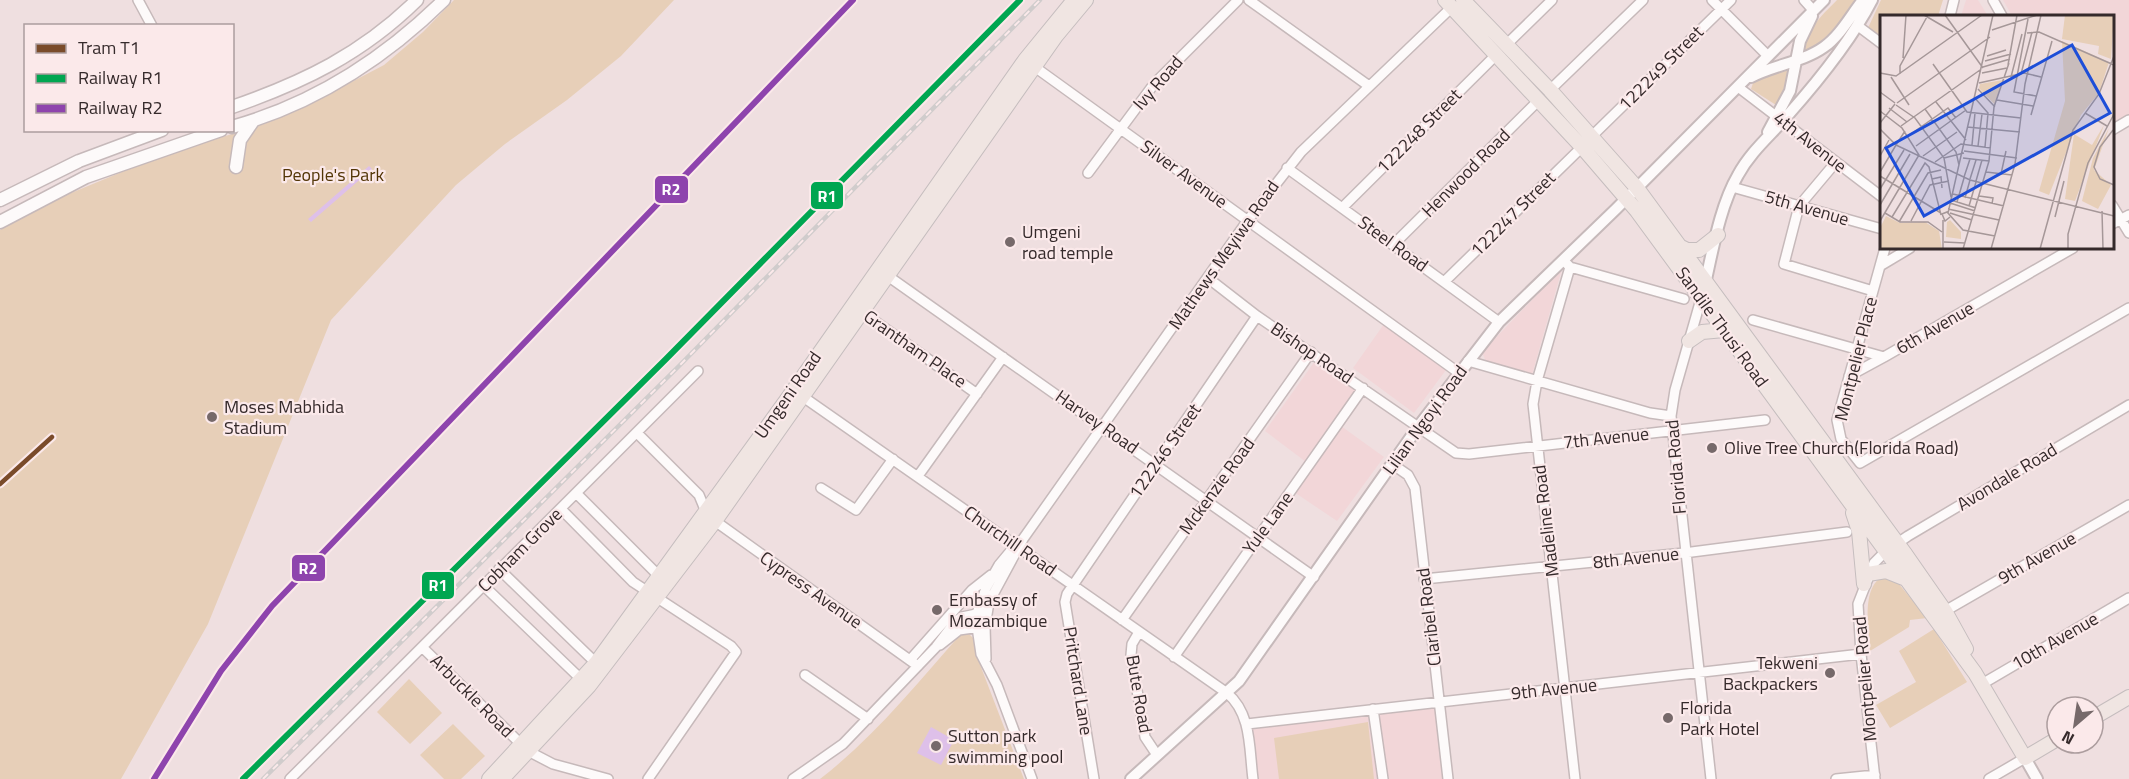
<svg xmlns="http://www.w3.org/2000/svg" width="2129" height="779" viewBox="0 0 2129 779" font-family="'Titillium Web',sans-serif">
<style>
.built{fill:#f2d6d8}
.green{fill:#e7cfb8}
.water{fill:#dec0e9}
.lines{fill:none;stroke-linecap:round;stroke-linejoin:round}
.minor-casing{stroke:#c6b9ba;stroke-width:12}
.tertiary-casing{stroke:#c6b9ba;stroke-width:14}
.secondary-casing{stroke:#c6b9ba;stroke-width:15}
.primary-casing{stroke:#c5bdbe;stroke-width:16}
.minor{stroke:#fdfafa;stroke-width:9}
.tertiary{stroke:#fdfafa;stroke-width:10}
.secondary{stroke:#fdfafa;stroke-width:12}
.primary{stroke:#f0e5e2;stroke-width:14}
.rail-casing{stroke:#d0cccc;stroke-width:4.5}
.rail{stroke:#fbe9ea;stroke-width:2;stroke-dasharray:7;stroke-linecap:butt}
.rail-1-casing{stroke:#fbe9ea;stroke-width:10}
.rail-2-casing{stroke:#fbe9ea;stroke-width:10}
.rail-1{stroke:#00a651;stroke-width:6}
.rail-2{stroke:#8e44ad;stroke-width:6}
.tram-1-casing{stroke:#fbe9ea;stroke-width:9}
.tram-1{stroke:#7a4b2a;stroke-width:4.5}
.poi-dot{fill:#76696a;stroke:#fbe9ea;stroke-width:2}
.labels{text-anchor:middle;stroke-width:4.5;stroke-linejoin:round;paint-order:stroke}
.street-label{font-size:18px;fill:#352a2b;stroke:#fbe9ea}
.park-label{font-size:18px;fill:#523506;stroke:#fbe9ea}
.poi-label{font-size:18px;fill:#352a2b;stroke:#fbe9ea;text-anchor:start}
.inset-road{fill:none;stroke:#a59798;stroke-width:1.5}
.view{fill:#1d4ed8;fill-opacity:0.15;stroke:#1d4ed8;stroke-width:3}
.inset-edge{fill:none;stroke:#352a2b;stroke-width:3}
.line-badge{stroke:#fbe9ea;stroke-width:2}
.badge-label{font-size:16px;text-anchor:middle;font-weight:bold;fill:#fff}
</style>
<rect width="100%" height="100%" fill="#efdfe0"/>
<path class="built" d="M1966 0H1978L1988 16H1961Z
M2003 0H2129V115L2113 125 2112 16H2012Z
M1562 269 1532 375 1486 362 1482 352Z
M1384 324 1446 370 1414 413 1353 368Z
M1315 361 1358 392 1306 462 1265 431Z
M1341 426 1384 457 1337 521 1294 492Z
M1439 701 1448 779H1253L1247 724Z"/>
<path class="green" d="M454 0H674L621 56 567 100 505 144 456 185 331 320 208 624 121 779H0V230L59 198 158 157 264 124 342 87 384 65 423 32Z
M1837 0H1856L1824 42 1803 53C1807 29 1820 17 1837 0Z
M1881 0H1943L1938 16H1882L1881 39 1868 28Z
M1791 64 1786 90 1776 105 1751 89 1753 83Z
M1885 575 1894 578 1927 618 1910 620 1909 627 1870 651C1869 629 1860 586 1885 575Z
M1934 629 1967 682 1890 728 1876 705 1916 682 1899 651Z
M967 632 975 640 979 662 1024 779H820C873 738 916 685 960 635Z
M409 679 442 713 410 744 377 712Z
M1368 722 1374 779H1279L1274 738Z
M453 724 485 756 461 779H444L420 755Z"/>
<path class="water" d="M369 166 372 169 311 222 308 219Z
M931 727 954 740 941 765 917 753Z"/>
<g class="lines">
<defs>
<path id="minor" d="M138 0 152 26
M1249 0 1369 86
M1712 0 1767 55
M1804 0 1813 10
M1993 0 2002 16
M1950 16 1954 0
M1858 26 1882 44
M1506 45 1552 0
M1032 65 1459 373
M1738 87 1882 197
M1550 90 1643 0
M2112 130 2129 120
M1592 136 1731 0
M1836 162 1799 206 1784 264 1873 291
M1287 168 1499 322
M1088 173 1154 84 1238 0
M1732 187 1882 229
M2112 205 2129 233
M1342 208 1497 54
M2112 224 2129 215
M1393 245 1539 100
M1885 248 1837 420 1841 439 1860 463 2129 308
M1566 263 1570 267 1684 299
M1880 266 1910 248
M1570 267 1537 381 1533 404 1575 779
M885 274 1314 577
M1208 278 1257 316 1456 453 1469 454 1765 420
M1444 282 1582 147
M1701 299 1675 390 1671 416 1711 779
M859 310 977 394
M1753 320 1884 357 2073 248
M1468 361 1650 413 1671 416
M1849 376 1884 357
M799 394 1227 693C1252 714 1249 749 1253 779
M637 433 699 495 706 512 715 521 918 666
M1392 464 1408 475 1415 488 1448 779
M918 476 1003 357
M821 488 856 510 893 459
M577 494 662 579
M561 509 633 582 731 646 736 652 648 779
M1019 541 999 565 986 588 977 613V627L981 654 997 685 1032 779
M499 569 598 665
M1424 579 1684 553 1847 532
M484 586 584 682
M1945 611 2129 505
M1122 620 1311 352
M1139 632 1132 644 1131 655 1145 737 1157 755
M940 645 959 630 980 627
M423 648 528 751 553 764 608 779
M1174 657 1363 388
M986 659 985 627 989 602 1023 539 1248 220 1301 152 1452 7
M910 660 972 590 991 575
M805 675 868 719
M1982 684 2129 598
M1373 709 1383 779
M1247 724 1861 654
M290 779 698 371
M793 779 843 744 936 647 955 622 962 617 981 613
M1094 779 1065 602 1067 594 1257 316
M1836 779 1875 775
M1875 779 1861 654 1858 604 1874 563 1886 551 1908 536 2129 405
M1989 779 2025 758"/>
<path id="tertiary" d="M1751 77C1774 65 1803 62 1824 47 1840 36 1851 15 1863 0
M1768 132 1790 91 1800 41 1812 16
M1705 284C1713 249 1720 206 1738 175 1751 151 1771 135 1788 115 1819 80 1851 41 1872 0
M2025 758 2037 779
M1131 779 1239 681 1418 427 1499 322 1616 209 1824 0"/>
<path id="secondary" d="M232 107C304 82 362 54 417 0
M232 127C314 104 384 59 444 0
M236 167 240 140 253 121
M0 200 79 161 162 130
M0 222 86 177 221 130"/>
<path id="primary" d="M1445 0 1582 147 1637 211 1975 673 2025 758 2057 739
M1463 0 1550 90 1637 188 1906 555 1945 611 1966 649
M1679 246 1687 250H1699L1718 235
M1689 341 1702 332 1724 330
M1853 513 1859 531 1864 584
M1868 574 1886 571 1906 579
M2093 718 2129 697
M489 779 596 663 788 398 1025 60 1074 0
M502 779 589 686 715 521 1056 36 1086 0"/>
</defs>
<use href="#minor" class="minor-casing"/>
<use href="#tertiary" class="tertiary-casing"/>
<use href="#secondary" class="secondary-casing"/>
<use href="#primary" class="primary-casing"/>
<use href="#minor" class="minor"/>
<use href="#tertiary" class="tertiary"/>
<use href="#secondary" class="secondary"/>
<use href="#primary" class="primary"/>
<defs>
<path id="rail" d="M0 484 52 437
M243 779 666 359 1020 0
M263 779 679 366 1040 0"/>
</defs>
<use href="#rail" class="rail-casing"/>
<use href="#rail" class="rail"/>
<defs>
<path id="rail-1" d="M243 779 666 359 1020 0"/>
<path id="rail-2" d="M154 779 221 671 272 606 853 0"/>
</defs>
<use href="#rail-1" class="rail-1-casing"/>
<use href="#rail-2" class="rail-2-casing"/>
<use href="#rail-1" class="rail-1"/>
<use href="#rail-2" class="rail-2"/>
<defs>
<path id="tram-1" d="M0 484 52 437"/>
</defs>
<use href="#tram-1" class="tram-1-casing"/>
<use href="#tram-1" class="tram-1"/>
</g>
<g class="poi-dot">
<circle cx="1010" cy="242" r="6"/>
<circle cx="212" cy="417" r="6"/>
<circle cx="1712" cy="448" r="6"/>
<circle cx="937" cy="610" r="6"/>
<circle cx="1830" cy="673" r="6"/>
<circle cx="1668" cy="718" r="6"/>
<circle cx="936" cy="746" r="6"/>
</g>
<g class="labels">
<g class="street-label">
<text transform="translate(1661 68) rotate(-45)" y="6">122249 Street</text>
<text transform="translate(1158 83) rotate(-49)" y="6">Ivy Road</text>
<text transform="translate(1419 131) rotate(-45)" y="6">122248 Street</text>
<text transform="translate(1810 142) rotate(38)" y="6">4th Avenue</text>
<text transform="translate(1466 173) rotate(-45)" y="6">Henwood Road</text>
<text transform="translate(1184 174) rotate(36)" y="6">Silver Avenue</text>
<text transform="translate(1807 208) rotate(16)" y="6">5th Avenue</text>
<text transform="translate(1513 214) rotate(-45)" y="6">122247 Street</text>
<text transform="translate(1393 244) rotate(36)" y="6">Steel Road</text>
<text transform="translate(1224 255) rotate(-55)" y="6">Mathews Meyiwa Road</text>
<text transform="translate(1722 327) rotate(54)" y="6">Sandile Thusi Road</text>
<text transform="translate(1935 328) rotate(-30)" y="6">6th Avenue</text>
<text transform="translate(915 349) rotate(35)" y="6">Grantham Place</text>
<text transform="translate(1312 353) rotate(34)" y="6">Bishop Road</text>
<text transform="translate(1856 359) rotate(-76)" y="6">Montpelier Place</text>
<text transform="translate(788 395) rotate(-55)" y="6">Umgeni Road</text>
<text transform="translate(1425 420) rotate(-54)" y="6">Lilian Ngoyi Road</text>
<text transform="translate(1097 422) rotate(35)" y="6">Harvey Road</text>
<text transform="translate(1606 438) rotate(-6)" y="6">7th Avenue</text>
<text transform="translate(1165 451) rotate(-55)" y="6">122246 Street</text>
<text transform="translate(1676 467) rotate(-95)" y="6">Florida Road</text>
<text transform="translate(2007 477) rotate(-31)" y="6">Avondale Road</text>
<text transform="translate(1217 486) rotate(-54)" y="6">Mckenzie Road</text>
<text transform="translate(1546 521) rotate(-97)" y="6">Madeline Road</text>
<text transform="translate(1268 523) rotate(-54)" y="6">Yule Lane</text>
<text transform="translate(1010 541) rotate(35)" y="6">Churchill Road</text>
<text transform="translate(520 550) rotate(-45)" y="6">Cobham Grove</text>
<text transform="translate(1636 558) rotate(-6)" y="6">8th Avenue</text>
<text transform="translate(2037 558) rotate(-30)" y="6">9th Avenue</text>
<text transform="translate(811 590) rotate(35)" y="6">Cypress Avenue</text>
<text transform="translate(1429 617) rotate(-97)" y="6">Claribel Road</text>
<text transform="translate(2055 641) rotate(-30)" y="6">10th Avenue</text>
<text transform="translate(1865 679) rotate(-95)" y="6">Montpelier Road</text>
<text transform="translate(1078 681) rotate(81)" y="6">Pritchard Lane</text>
<text transform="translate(1554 689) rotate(-6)" y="6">9th Avenue</text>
<text transform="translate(1139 694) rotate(80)" y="6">Bute Road</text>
<text transform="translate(472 696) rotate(45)" y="6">Arbuckle Road</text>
</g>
<g class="park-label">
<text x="333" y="181">People's Park</text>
</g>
<g class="poi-label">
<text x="1022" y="238">Umgeni<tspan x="1022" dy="21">road temple</tspan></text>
<text x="224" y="413">Moses Mabhida<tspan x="224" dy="21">Stadium</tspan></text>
<text x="1724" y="454">Olive Tree Church(Florida Road)</text>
<text x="949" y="606">Embassy of<tspan x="949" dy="21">Mozambique</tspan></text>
<text x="1818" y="669" text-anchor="end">Tekweni<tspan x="1818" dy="21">Backpackers</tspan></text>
<text x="1680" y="714">Florida<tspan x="1680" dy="21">Park Hotel</tspan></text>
<text x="948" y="742">Sutton park<tspan x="948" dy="21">swimming pool</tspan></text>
</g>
</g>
<g transform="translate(1880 15)">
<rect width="234" height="234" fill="#efdfe0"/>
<path d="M185 0H234L231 44 218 39 219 31 182 24ZM182 26 229 47 219 78 201 100 169 180 159 176 185 86ZM123 65 115 90 99 73 100 69ZM224 110 195 186 185 184 194 119 212 130ZM229 113 214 155 231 170 218 194 202 186 213 143ZM6 201 20 208 45 207 59 216 62 234H0V213ZM70 205 81 217V224L66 222 67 207Z" fill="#e7cfb8"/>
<path class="inset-road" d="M44 0 73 17M65 0 103 53M148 4 134 77 156 81M112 15 157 0M147 18 159 17 234 50M107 41 126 35M23 43 26 0M105 46 131 39M53 49 87 97 141 103M128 50 137 0M103 52 130 44M0 58 16 61 102 0M102 58 127 53M20 59V51L48 0M141 59 152 17M11 62 29 90M131 62 142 19M99 68 144 58 161 62M98 74 115 92M0 77 15 88M94 82 108 98 105 132M117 85 153 91M56 87 86 125M17 88 110 22M16 90 35 103 64 143 71 182M9 93 27 107M45 94 76 137 79 150M0 96 22 113 39 140 0 206M205 98 227 111M151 100 172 26M0 108 15 89M21 111 100 55M87 112 140 117M0 114 16 130 25 116M233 115 220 132 214 152 220 164 234 170M28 121 68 93 76 103M92 130 95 98M36 131 86 95M98 131 102 99M84 136 137 143M0 141 9 125M43 141 77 117M64 143 84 138M83 143 109 146M55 147 81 129 111 133M0 157 16 130 90 165 234 201M106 157 132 160M121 159 126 136M0 161 61 198M84 162 90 144M52 164 61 162 62 173M90 164 96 145M96 166 102 145M0 174 24 135M73 179 124 191M99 181 113 183 112 189M85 183 90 165M71 185 96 193M77 187 84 163M70 188 95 196M0 190 30 139M89 191 96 167M68 194 119 205M222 196 223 234M5 198 20 207H48L62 217M68 198 113 0M70 198 92 205M12 202 45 148 49 152 61 200M70 202 65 206 62 199 67 197 83 215 115 221M175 202 184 166M31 206 50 170 69 166M19 207 48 158 61 155M64 227 85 228M63 234V205M83 234 109 146 114 92 129 48M111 234 135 149 145 69 161 0M160 234 193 115 219 79 234 41M188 234V219L208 148 234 99"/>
<path class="view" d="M192 30 230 98 44 201 6 133Z"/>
<rect width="234" height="234" class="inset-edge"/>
</g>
<g class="line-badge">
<rect x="654" y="175" width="35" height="29" rx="6" fill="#8e44ad"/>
<rect x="810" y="181" width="34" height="29" rx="6" fill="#00a651"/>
<rect x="291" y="554" width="35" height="28" rx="6" fill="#8e44ad"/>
<rect x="421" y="571" width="34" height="29" rx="6" fill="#00a651"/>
</g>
<g class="badge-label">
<text x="671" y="195">R2</text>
<text x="827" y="202">R1</text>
<text x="308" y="574">R2</text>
<text x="438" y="591">R1</text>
</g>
<rect x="24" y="24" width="210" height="108" fill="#fbe9ea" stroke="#ac9d9e" stroke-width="1.5"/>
<rect x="36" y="44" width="30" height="9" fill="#7a4b2a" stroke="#ac9d9e" stroke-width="1.5"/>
<text x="78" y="54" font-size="18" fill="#352a2b">Tram T1</text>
<rect x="36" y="74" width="30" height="9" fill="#00a651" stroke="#ac9d9e" stroke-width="1.5"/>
<text x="78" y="84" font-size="18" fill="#352a2b">Railway R1</text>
<rect x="36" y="104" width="30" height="9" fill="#8e44ad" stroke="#ac9d9e" stroke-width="1.5"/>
<text x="78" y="114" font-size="18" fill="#352a2b">Railway R2</text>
<g transform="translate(2075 725) rotate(209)"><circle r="28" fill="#fbe9ea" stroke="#ac9d9e" stroke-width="1.5"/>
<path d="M0-4.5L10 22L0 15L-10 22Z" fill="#76696a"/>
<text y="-9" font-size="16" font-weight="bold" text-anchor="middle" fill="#352a2b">N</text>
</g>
</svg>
